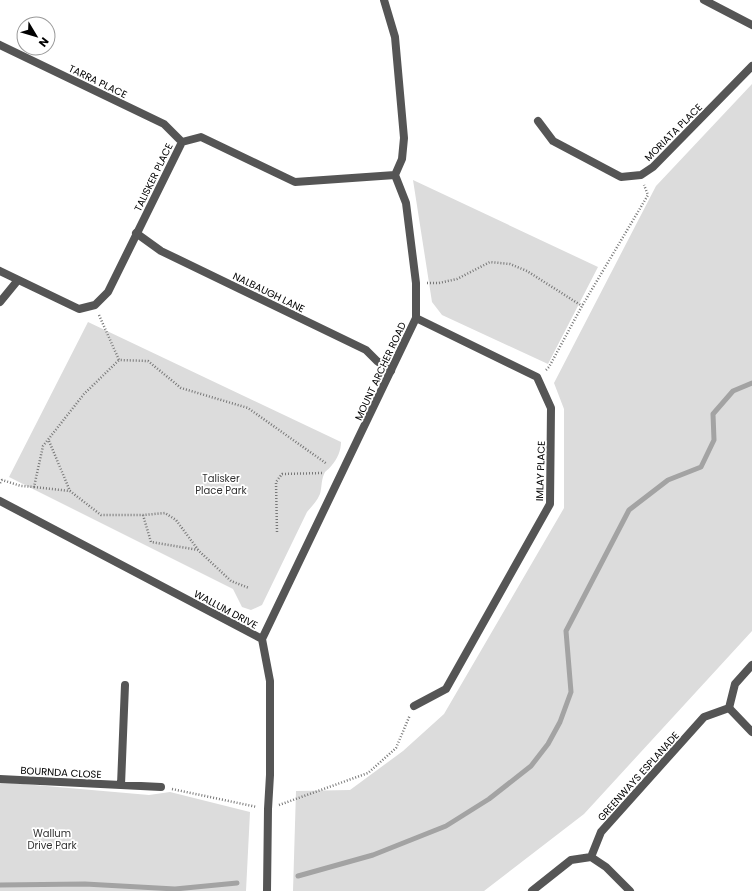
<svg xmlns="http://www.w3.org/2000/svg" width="752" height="891" viewBox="0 0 752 891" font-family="Poppins,sans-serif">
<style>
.green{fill:#dcdcdc}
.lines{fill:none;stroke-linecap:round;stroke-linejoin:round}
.stream{stroke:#a3a3a3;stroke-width:5}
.path{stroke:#777;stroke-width:2.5;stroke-dasharray:1 2;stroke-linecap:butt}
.service{stroke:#555;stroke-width:8}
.minor{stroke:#555;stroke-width:8}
.tertiary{stroke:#555;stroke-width:8}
.labels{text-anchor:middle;stroke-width:3.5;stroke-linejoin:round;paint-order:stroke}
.street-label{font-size:10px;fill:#000;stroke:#fff}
.park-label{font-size:10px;fill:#333;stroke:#fff}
</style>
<rect width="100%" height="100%" fill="#fff"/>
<path class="green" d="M752 84V631L584 814 484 891H293L296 791 350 790 403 751 444 714 564 508V409L554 383 656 186Z
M413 180 598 267 548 364 442 315 432 302Z
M88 322 341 442C341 451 337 459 332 465 330 468 327 470 325 472 321 479 322 487 320 494 317 501 312 506 307 512L262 605 251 610 242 607 233 589 9 477Z
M0 782 149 795 170 792 250 812 246 891H0Z"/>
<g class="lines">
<path class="stream" d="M298 876 373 855 446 826 489 799 531 766 548 744 560 722 571 692 566 631 629 510 668 480 701 467 714 440 713 414 733 391 752 383
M0 885 85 884 175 889 237 883"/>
<path class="path" d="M427 283H439L457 279 490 262 510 264 527 271 582 306
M99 315 119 360 148 361 181 388 248 408 327 464
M546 370 549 367 582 306 648 195 644 185
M49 441 70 491
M0 483 2 480 21 486 34 487 43 446 84 394 119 360
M34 487 70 491 101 515H143L165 513 176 520 199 551 231 581 249 588
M143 515 151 542 198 550
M277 532 276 482 282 474 322 473
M172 789 257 807
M279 805 368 773 396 748 410 715"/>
<path class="service" d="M136 233 161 251 366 350 377 361 391 371"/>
<path class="minor" d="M704 0 752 25
M0 45 164 124 182 142
M538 121 553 141 621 177 641 175 653 167 752 66
M0 271 79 309 95 305 108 292 182 142 201 137 295 182 395 175
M0 302 18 280
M0 501 262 639 270 681V775L268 809 267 891
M262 639 416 318V283L406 203 395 175 402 159 404 138 395 37 384 0
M414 706 446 689 550 504 551 408 537 377 416 318
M729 708 752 732
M0 779 161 787
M121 785 125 685"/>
<path class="tertiary" d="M591 857 606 867 630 891
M532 891 571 860 591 857 601 832 704 717 729 708 735 684 752 665"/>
</g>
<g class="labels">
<g class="street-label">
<text transform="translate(98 81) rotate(26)" y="4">TARRA PLACE</text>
<text transform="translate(673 132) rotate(-45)" y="4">MORIATA PLACE</text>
<text transform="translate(153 177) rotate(-64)" y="4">TALISKER PLACE</text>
<text transform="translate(269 292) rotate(26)" y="4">NALBAUGH LANE</text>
<text transform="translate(380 371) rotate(-65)" y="4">MOUNT ARCHER ROAD</text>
<text transform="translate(540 471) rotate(-88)" y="4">IMLAY PLACE</text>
<text transform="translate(226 609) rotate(28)" y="4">WALLUM DRIVE</text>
<text transform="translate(61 772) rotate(3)" y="4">BOURNDA CLOSE</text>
<text transform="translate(638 776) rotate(-48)" y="4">GREENWAYS ESPLANADE</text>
</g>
<g class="park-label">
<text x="221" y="482">Talisker<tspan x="221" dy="12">Place Park</tspan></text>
<text x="52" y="837">Wallum<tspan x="52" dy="12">Drive Park</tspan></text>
</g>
</g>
<g transform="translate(36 36) rotate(128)"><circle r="19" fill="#ffffff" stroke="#999999"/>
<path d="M0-3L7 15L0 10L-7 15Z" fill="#000000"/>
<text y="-6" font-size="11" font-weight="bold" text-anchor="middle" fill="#000000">N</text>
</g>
</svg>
